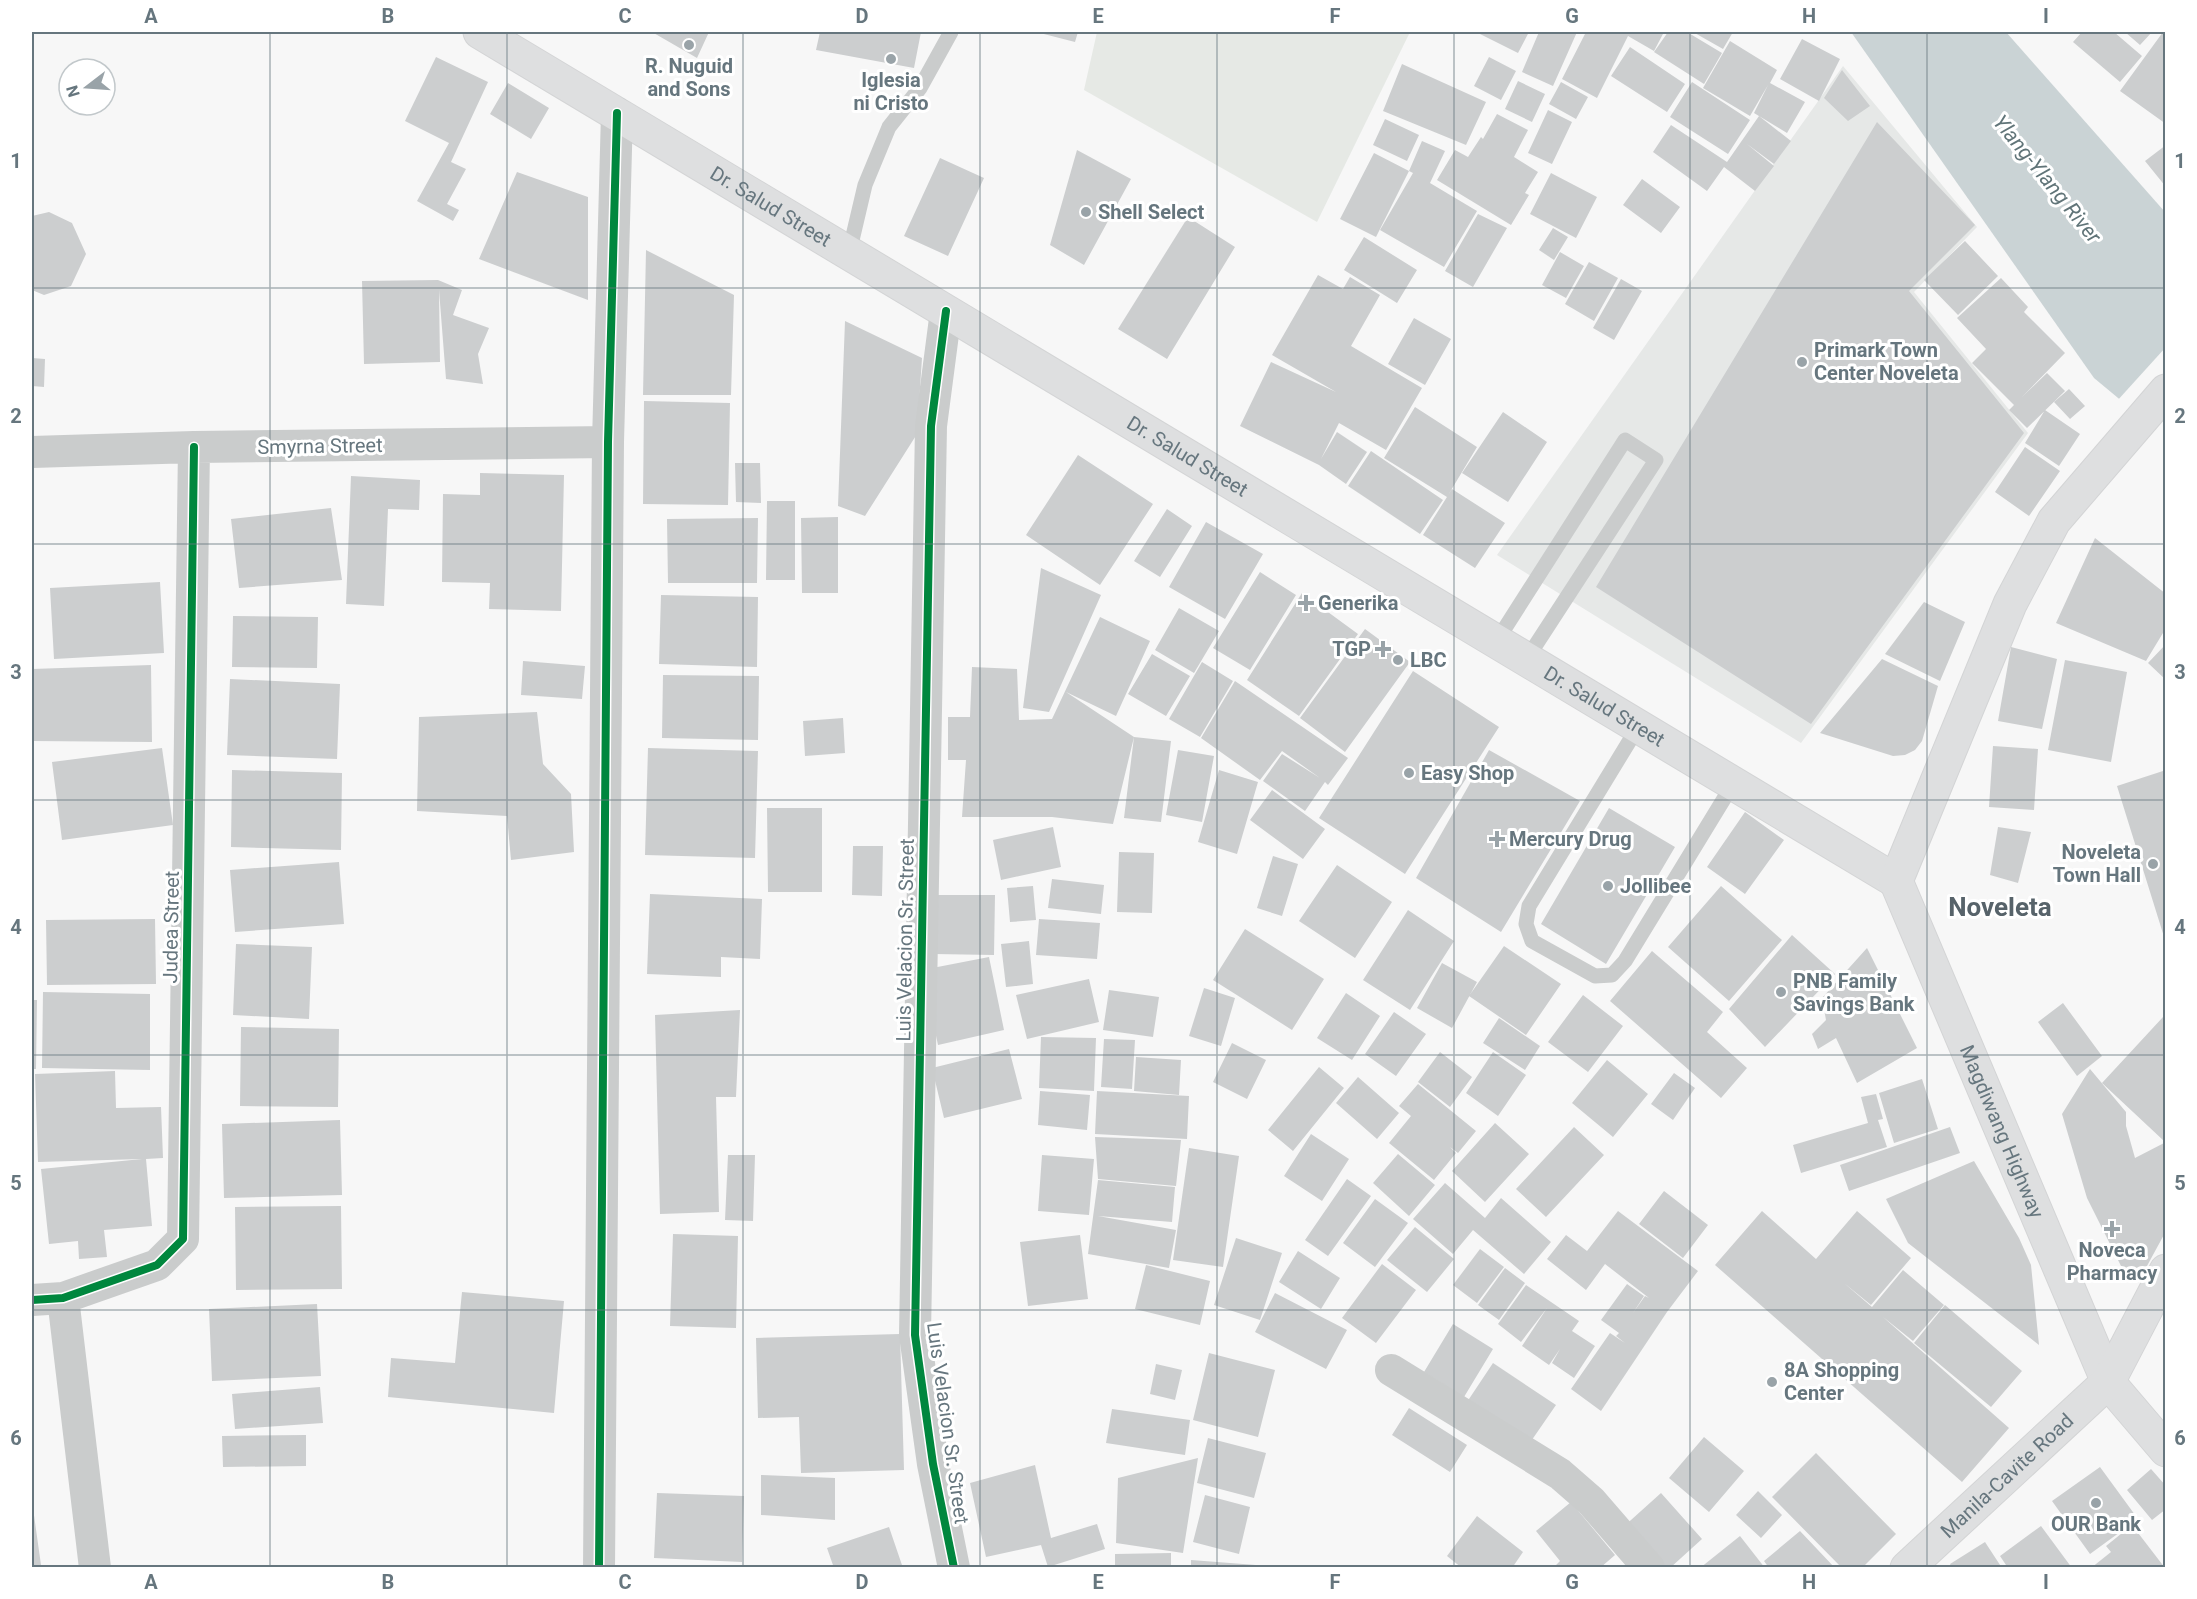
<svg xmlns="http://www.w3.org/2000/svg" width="2197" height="1599" viewBox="0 0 2197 1599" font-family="Roboto,sans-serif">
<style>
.built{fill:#e6e8e7}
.green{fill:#e6e9e5}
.water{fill:#cad3d5}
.pier{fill:#f7f7f7}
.building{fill:#cccecf}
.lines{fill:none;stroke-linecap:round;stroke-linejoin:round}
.secondary-casing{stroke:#d3d4d5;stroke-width:35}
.lane{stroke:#cacccc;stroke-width:15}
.street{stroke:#cacccc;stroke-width:32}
.secondary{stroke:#dedfe0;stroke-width:33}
.cycleway-casing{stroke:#fff;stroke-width:11}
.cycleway{stroke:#00873e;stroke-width:8}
.grid{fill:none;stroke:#66767e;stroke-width:1.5;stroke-opacity:0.55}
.poi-dot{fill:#99a3a8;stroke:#fff;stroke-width:2}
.labels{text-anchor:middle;stroke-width:6;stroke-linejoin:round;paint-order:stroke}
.poi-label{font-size:20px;font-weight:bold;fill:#66767e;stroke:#fff;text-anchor:start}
.street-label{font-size:20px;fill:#66767e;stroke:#fff}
.water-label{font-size:21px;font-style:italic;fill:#607478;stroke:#fff}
.district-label{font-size:26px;font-weight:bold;fill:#57636a;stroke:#fff}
.neatline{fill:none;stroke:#66767e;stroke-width:2}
.grid-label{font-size:20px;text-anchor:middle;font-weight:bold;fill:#66767e}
</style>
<rect width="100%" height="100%" fill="#f7f7f7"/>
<path class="built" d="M1843 66 1977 227 1914 292 2028 433 1801 743 1497 555Z"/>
<path class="green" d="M1097 32H1410L1317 222 1084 90Z"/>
<path class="water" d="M1851 32H2006L2165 212V437L2094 378Z"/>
<path class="pier" d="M2165 348 2166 434 2162 438 2117 401Z"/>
<path class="building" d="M652 32H709L697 58Z
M820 32H921L914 68 816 50Z
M1036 32H1078L1075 42Z
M1481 32H1529L1518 53 1480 34Z
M1539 32H1577L1553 86 1522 72Z
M1586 32H1664L1654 51 1628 36 1597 98 1562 79Z
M1668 32H1687L1722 53 1704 84 1654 52Z
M1693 32H1733L1723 49Z
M2082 32H2114L2142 56 2120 82 2073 42Z
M2125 32H2152L2140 45Z
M2163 32H2166V124L2120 91Z
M1802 39 1840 59 1819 101 1780 79Z
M1730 41 1777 70 1770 83 1805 102 1787 133 1754 113 1768 85 1750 116 1703 88Z
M1630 47 1685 84 1667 112 1611 76Z
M436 57 488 82 451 162 466 169 447 204 459 210 453 221 417 201 449 143 405 121Z
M1489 57 1516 71 1501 100 1474 86Z
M1402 64 1486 102 1466 145 1383 111Z
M1842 70 1870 106 1848 121 1824 98Z
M1518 81 1545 94 1532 122 1505 109Z
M1561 82 1588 97 1576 119 1549 104Z
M1692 82 1750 120 1728 154 1670 117Z
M508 83 549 108 531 139 490 114Z
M1548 110 1572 122 1552 164 1528 153Z
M1497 114 1528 130 1514 157 1538 172 1525 193 1529 195 1511 225 1437 180 1455 150 1468 157 1481 137 1483 139Z
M1759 116 1791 141 1774 164 1747 144 1774 166 1755 191 1724 167 1707 191 1653 152 1671 125 1727 162Z
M1385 119 1419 135 1407 161 1373 145Z
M1877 122 1975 225 1909 291 2024 433 1811 724 1596 587Z
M1422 141 1445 151 1430 183 1477 211 1444 267 1380 230 1413 173 1409 171 1376 237 1340 219 1374 153 1409 171Z
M2166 145V187L2145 161Z
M1077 150 1131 179 1084 265 1050 245Z
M940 158 984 178 948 256 904 236Z
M517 172 588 197V300L479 259Z
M1551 173 1597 197 1576 238 1530 214Z
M1642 179 1680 207 1661 233 1623 205Z
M49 212 72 223 86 254 71 286 44 295 32 290V216Z
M1478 214 1507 228 1473 287 1445 271Z
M1188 217 1235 247 1167 359 1118 329Z
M1553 228 1568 237 1554 260 1539 250Z
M1364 237 1417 270 1397 303 1344 270Z
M1965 241 1998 276 1958 315 1924 280Z
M646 250 734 295 731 395H643Z
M1560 252 1584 266 1566 298 1542 285Z
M1589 262 1618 278 1594 321 1565 304Z
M1318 275 1343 289 1350 277 1380 295 1351 346 1422 388 1386 450 1339 423 1321 459 1337 432 1367 452 1346 484 1319 465 1240 426 1271 362 1336 392 1272 355Z
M2001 278 2028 307 2024 312 2065 353 2022 397 2047 373 2065 391 2027 428 2009 410 2014 405 1972 363 1986 349 1957 318Z
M1621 279 1642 291 1614 340 1593 328Z
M438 280 462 290 453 315 489 328 478 354 483 384 446 379 439 290 440 362 364 364 362 281Z
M1414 318 1451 339 1425 385 1388 364Z
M845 321 922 358 917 434 865 516 838 506Z
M32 358 45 359 44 387 32 386Z
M2069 389 2085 406 2070 419 2054 402Z
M644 401 730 403 728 505 643 504Z
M1415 407 1477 447 1447 497 1384 458Z
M2045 410 2080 434 2059 466 2025 443Z
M1503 412 1547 442 1508 502 1462 473Z
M2025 447 2060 471 2029 516 1995 492Z
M1371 451 1443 500 1420 534 1348 486Z
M1078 455 1153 504 1100 585 1026 535Z
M735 463H760L761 503 736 502Z
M480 473 564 475 561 611 489 609 490 583 442 582 443 494 480 495Z
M351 476 420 480 419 510 388 509 384 606 346 604Z
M1452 489 1505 523 1475 568 1423 535Z
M767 501H795V580H766Z
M331 508 342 580 239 588 231 519Z
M1167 509 1192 526 1160 577 1134 561Z
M838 517V593H802L801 518Z
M758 518 757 583H668L667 519Z
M1206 522 1263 554 1225 619 1169 587Z
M2095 538 2166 594V628L2146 661 2056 623Z
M1041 568 1101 595 1049 712 1023 708Z
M1260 572 1296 595 1250 670 1213 648Z
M160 582 164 653 54 659 50 588Z
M1302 593 1358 634 1299 716 1247 680Z
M661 595 758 597 757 667 659 664Z
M1924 602 1965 622 1940 681 1885 654Z
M1179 608 1219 631 1194 673 1155 650Z
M233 616 318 617 317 668 232 667Z
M1100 617 1150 641 1116 716 1066 692 1134 737 1113 824 1052 817H962L966 760H948V717H970L972 667 1017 669 1019 720 1052 719Z
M1365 629 1410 662 1345 752 1300 718Z
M2166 644V680L2148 663Z
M2011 647 2057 659 2042 729 1998 721Z
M1152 654 1190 676 1166 716 1128 694Z
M1882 659 1938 686 1922 741 1915 750 1905 755 1893 756 1820 733Z
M2065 660 2127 672 2111 762 2048 750Z
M523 661 585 666 582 699 521 695Z
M1202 662 1233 681 1200 737 1169 719Z
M151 665 152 742 32 741V669Z
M1413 671 1499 727 1405 874 1319 818Z
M663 675 759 676 758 740 662 738Z
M230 679 340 684 337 759 227 755Z
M1235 681 1348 758 1328 785 1325 782 1305 811 1263 781 1282 754 1320 778 1282 751 1260 780 1201 738Z
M537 712 543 764 571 794 574 852 511 860 507 816 417 811 419 717Z
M843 718 845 753 805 756 803 721Z
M1134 737 1171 741 1161 822 1124 818Z
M1993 746 2038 749 2034 810 1989 807Z
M162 748 173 825 62 840 52 762Z
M648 748 758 751 755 858 645 855Z
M1178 750 1214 756 1202 822 1166 815Z
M1489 750 1580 801 1501 932 1416 878Z
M232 770 342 773 341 850 231 847Z
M1219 770 1258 782 1237 854 1198 842Z
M2166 770V940H2165L2117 786Z
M1272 790 1325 829 1303 859 1250 820Z
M767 808H822V892H768Z
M1609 808 1675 847 1606 964 1541 924Z
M1745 812 1784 840 1745 894 1707 867Z
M1053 827 1061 867 1001 880 993 840Z
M1998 827 2031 832 2018 883 1990 875Z
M853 846H883L882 896 852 895Z
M1119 852 1154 853 1152 913 1117 912Z
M1273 856 1298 864 1282 916 1257 908Z
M339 862 344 924 235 932 230 870Z
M1337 865 1392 902 1355 958 1299 921Z
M1052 879 1104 885 1101 914 1048 908Z
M1033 886 1036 920 1010 922 1007 888Z
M1721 886 1782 940 1729 1001 1668 947Z
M650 894 762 899 760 959 721 957V977L647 974Z
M935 895H995L994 955 934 954Z
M1408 910 1454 941 1410 1010 1363 980Z
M155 919 156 984 47 985 46 920Z
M1039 919 1100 923 1097 959 1036 955Z
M1245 929 1324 979 1292 1030 1213 980Z
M1792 935 1835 974 1765 1047 1729 1009Z
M1029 941 1033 984 1006 987 1001 944Z
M236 944 312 947 309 1019 233 1015Z
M1504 946 1561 984 1526 1035 1469 996Z
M1867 948 1917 1048 1857 1083 1836 1038 1818 1049 1812 1034 1826 1020 1822 998Z
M1652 951 1723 1012 1707 1032 1747 1068 1721 1098 1610 1001Z
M989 957 1004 1030 938 1045 922 970Z
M1442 963 1477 982 1452 1028 1417 1008Z
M1089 979 1099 1022 1027 1039 1016 995Z
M1204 988 1235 998 1221 1046 1189 1036Z
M1109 990 1159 997 1153 1037 1103 1030Z
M43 992 150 994V1070L42 1068Z
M1346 993 1380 1016 1352 1060 1317 1038Z
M1583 995 1623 1026 1588 1072 1548 1042Z
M32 1000H37L36 1069H32Z
M2063 1003 2102 1056 2077 1076 2038 1022Z
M740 1010 736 1097H716L719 1212 660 1214 655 1015Z
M1394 1012 1426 1034 1396 1076 1365 1054Z
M2163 1017 2166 1019 2164 1141 2102 1083Z
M1499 1018 1540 1046 1525 1070 1483 1043Z
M241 1027 339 1029 338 1107 240 1106Z
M1041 1037 1096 1038 1094 1091 1039 1088Z
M1104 1039 1135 1040 1132 1089 1101 1087Z
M1232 1043 1266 1060 1247 1099 1213 1082Z
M1009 1049 1022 1099 944 1118 932 1068Z
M1440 1052 1472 1077 1450 1107 1418 1082Z
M1493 1052 1526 1075 1498 1116 1466 1093Z
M1136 1057 1181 1060 1179 1095 1134 1091Z
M1607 1060 1648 1094 1613 1137 1572 1103Z
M1319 1067 1344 1088 1293 1151 1268 1130Z
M2090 1069 2126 1112V1126L2135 1158 2166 1142V1231L2141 1277 2127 1278 2087 1198 2062 1114Z
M115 1071 116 1108 161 1107 163 1158 146 1159 152 1226 104 1230 107 1257 79 1259 78 1241 49 1244 41 1169 142 1159 38 1162 35 1074Z
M1674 1073 1695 1088 1673 1120 1651 1104Z
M1358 1077 1399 1113 1377 1139 1336 1103Z
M1922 1079 1938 1129 1894 1143 1879 1093Z
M1418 1084 1476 1131 1458 1153 1450 1147 1456 1153 1434 1180 1389 1143 1411 1116 1399 1106Z
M1040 1091 1090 1095 1087 1130 1038 1125Z
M1097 1091 1189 1096 1187 1139 1095 1134Z
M1876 1094 1883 1119 1878 1120 1887 1147 1801 1173 1793 1145 1868 1123 1861 1097Z
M340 1120 342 1195 224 1198 222 1124Z
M1495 1123 1529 1154 1485 1202 1452 1171Z
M1574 1127 1604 1155 1546 1217 1516 1189Z
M1950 1127 1960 1153 1849 1191 1840 1165Z
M1311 1134 1349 1159 1322 1201 1284 1176Z
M1095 1137 1181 1140 1176 1186 1098 1179Z
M1189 1148 1239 1156 1223 1267 1173 1260Z
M1398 1154 1435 1185 1409 1216 1373 1183Z
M728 1155H755L753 1221 725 1220Z
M1042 1155 1094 1159 1089 1215 1038 1211Z
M1974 1161 2019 1238 2031 1265 2039 1345 1908 1243 1886 1199Z
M1347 1179 1371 1196 1328 1256 1305 1240Z
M1098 1180 1175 1187 1172 1222 1098 1216 1176 1230 1169 1268 1088 1254Z
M1445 1183 1485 1218 1501 1198 1551 1242 1524 1274 1473 1230 1453 1254 1413 1219Z
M1664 1191 1708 1225 1683 1258 1639 1224Z
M1375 1199 1408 1223 1375 1267 1343 1243Z
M341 1206 342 1289 236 1290 235 1207Z
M1618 1211 1698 1271 1667 1312 1601 1411 1571 1389 1610 1333 1625 1343 1616 1336 1619 1333 1601 1320 1627 1284 1644 1296 1633 1313 1645 1296 1649 1298 1605 1264 1586 1290 1547 1259 1566 1235 1587 1251Z
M1762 1211 1816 1259 1857 1211 1911 1258 1871 1305 1844 1283 1872 1307 1903 1270 1944 1305 1913 1341 1883 1317 2009 1428 1962 1482 1715 1265Z
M1415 1227 1454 1259 1427 1292 1387 1260Z
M673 1234 738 1236 736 1328 670 1326Z
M1080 1235 1088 1299 1028 1306 1020 1242Z
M1236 1238 1282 1253 1260 1320 1214 1305Z
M1480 1249 1504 1267 1477 1303 1453 1285Z
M1298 1251 1340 1278 1321 1309 1279 1282Z
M1382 1264 1416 1290 1376 1343 1342 1318Z
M1146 1265 1210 1281 1200 1325 1135 1309Z
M1505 1268 1525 1283 1499 1320 1478 1305Z
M1526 1285 1579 1321 1572 1331 1595 1346 1574 1378 1552 1363 1560 1349 1549 1365 1522 1346 1547 1308 1521 1342 1498 1324Z
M462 1292 564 1301 554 1413 388 1397 391 1358 455 1363Z
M1275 1293 1347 1330 1326 1369 1255 1332Z
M317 1304 321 1376 212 1381 209 1309Z
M1945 1305 2022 1371 1991 1407 1914 1343Z
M1453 1324 1493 1349 1464 1397 1424 1372Z
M900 1334 904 1470 801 1473 799 1417 758 1418 756 1338Z
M1209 1353 1275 1370 1258 1437 1193 1420Z
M1493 1363 1556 1405 1527 1447 1465 1405Z
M1156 1364 1182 1370 1175 1400 1150 1394Z
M320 1387 323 1423 235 1429 232 1394Z
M1409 1408 1467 1445 1450 1472 1392 1435Z
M1112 1409 1190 1420 1185 1455 1106 1443Z
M306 1435V1466L223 1467 222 1436Z
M1704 1437 1744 1471 1709 1512 1669 1478Z
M1208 1438 1266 1453 1254 1498 1197 1483Z
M1816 1453 1896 1534 1862 1568H1842L1772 1497Z
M1198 1458 1183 1553 1116 1543 1118 1478Z
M1035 1465 1051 1538 1097 1524 1105 1549 1048 1567 1041 1545 986 1557 970 1483Z
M2100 1467 2138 1519 2090 1554 2052 1501Z
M2151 1469 2166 1486V1509L2152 1520 2127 1490Z
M761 1475 835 1478V1520L761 1515Z
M1758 1491 1782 1515 1761 1538 1736 1515Z
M657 1493 744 1496 742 1562 654 1558Z
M1661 1493 1702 1539 1670 1568H1655L1621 1529Z
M1205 1495 1250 1507 1239 1554 1193 1542Z
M1571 1502 1615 1555 1600 1568H1553L1560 1561 1536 1531Z
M33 1508 41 1565 32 1566V1509Z
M1477 1516 1523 1552 1512 1568H1462L1447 1556Z
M2132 1525 2165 1568H2091L2111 1552 2106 1546Z
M2041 1526 2072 1568H2008L2000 1556Z
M889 1527 903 1568H834L827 1548Z
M1800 1531 1835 1568H1769L1764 1561Z
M1740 1536 1765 1568H1700Z
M1985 1542 2002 1568H1952L1950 1564Z
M1171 1553V1568H1115V1554Z
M1191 1560 1256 1565V1568H1191Z"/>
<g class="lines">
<defs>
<g id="secondary">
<path id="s1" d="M480 32 1896 881"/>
<path id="s2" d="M1896 881 2108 1382 2166 1450"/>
<path d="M1896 881 2010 604 2054 521 2166 391"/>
<path id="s3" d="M1907 1568 2108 1382 2166 1271"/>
</g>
</defs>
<use href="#secondary" class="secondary-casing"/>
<path class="lane" d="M849 253 865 185 889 127 920 88 951 32
M1496 642 1625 440 1656 460 1526 660
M1638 727 1529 906 1526 924 1532 941 1595 976 1612 975 1625 961 1733 784"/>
<path class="street" d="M946 311 931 426 915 1335 933 1464 954 1568
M32 452 194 447 608 442
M63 1298 95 1568
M32 1300 63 1298 157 1265 183 1239 194 447
M1391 1370 1560 1474 1591 1501 1649 1568
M599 1568 608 442 617 113"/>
<use href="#secondary" class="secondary"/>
<defs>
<path id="cycleway" d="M946 311 931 426 915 1335 933 1464 954 1568
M32 1300 63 1298 157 1265 183 1239 194 447
M599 1568 608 442 617 113"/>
</defs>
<use href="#cycleway" class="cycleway-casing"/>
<use href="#cycleway" class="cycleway"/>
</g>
<path class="grid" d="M270 32V1568M507 32V1568M743 32V1568M980 32V1568M1217 32V1568M1454 32V1568M1690 32V1568M1927 32V1568M32 288H2166M32 544H2166M32 800H2166M32 1055H2166M32 1310H2166"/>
<g class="poi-dot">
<circle cx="689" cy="45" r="6"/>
<circle cx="891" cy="59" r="6"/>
<circle cx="1086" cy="212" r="6"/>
<circle cx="1802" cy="362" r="6"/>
<path d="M1303 594h6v6h6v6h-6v6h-6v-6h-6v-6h6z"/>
<path d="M1380 640h6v6h6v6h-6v6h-6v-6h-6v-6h6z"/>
<circle cx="1398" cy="660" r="6"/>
<circle cx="1409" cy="773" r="6"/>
<path d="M1494 830h6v6h6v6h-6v6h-6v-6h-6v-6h6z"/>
<circle cx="2153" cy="864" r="6"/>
<circle cx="1608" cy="886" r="6"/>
<circle cx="1781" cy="992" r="6"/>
<path d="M2109 1220h6v6h6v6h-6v6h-6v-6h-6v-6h6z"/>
<circle cx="1772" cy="1382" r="6"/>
<circle cx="2096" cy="1503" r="6"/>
</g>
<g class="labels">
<g class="poi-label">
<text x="689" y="73" text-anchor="middle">R. Nuguid<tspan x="689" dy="23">and Sons</tspan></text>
<text x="891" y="87" text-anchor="middle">Iglesia<tspan x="891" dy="23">ni Cristo</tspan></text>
<text x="1098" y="219">Shell Select</text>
<text x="1814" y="357">Primark Town<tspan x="1814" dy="23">Center Noveleta</tspan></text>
<text x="1318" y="610">Generika</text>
<text x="1371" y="656" text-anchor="end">TGP</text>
<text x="1410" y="667">LBC</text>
<text x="1421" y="780">Easy Shop</text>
<text x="1509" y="846">Mercury Drug</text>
<text x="2141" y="859" text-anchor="end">Noveleta<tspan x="2141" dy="23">Town Hall</tspan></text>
<text x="1620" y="893">Jollibee</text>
<text x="1793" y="988">PNB Family<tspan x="1793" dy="23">Savings Bank</tspan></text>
<text x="2112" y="1257" text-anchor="middle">Noveca<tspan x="2112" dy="23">Pharmacy</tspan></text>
<text x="1784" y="1377">8A Shopping<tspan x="1784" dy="23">Center</tspan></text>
<text x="2096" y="1531" text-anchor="middle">OUR Bank</text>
</g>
<g class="street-label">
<text dy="7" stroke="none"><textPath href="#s1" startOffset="339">Dr. Salud Street</textPath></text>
<text transform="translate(320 446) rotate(-1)" y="7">Smyrna Street</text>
<text dy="7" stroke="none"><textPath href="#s1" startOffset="825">Dr. Salud Street</textPath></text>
<text dy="7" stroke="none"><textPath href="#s1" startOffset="1311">Dr. Salud Street</textPath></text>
<text transform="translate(171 927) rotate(-89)" y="7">Judea Street</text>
<text transform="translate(905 940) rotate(-89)" y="7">Luis Velacion Sr. Street</text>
<text dy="7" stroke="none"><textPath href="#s2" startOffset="272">Magdiwang Highway</textPath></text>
<text transform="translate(948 1423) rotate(82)" y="7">Luis Velacion Sr. Street</text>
<text dy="7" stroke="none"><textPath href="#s3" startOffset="136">Manila-Cavite Road</textPath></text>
</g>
<g class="water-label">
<text transform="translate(2047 179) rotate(51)" y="7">Ylang-Ylang River</text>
</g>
<g class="district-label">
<text x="2000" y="916">Noveleta</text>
</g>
</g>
<rect width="2197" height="1599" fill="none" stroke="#ffffff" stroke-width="66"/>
<g transform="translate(87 87) rotate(253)"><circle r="28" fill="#ffffff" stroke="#c2c8cb" stroke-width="1.5"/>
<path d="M0-4.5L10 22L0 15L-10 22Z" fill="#99a3a8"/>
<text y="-9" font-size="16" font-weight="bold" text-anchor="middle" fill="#66767e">N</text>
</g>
<rect x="33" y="33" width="2131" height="1533" class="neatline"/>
<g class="grid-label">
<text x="151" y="23">A</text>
<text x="388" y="23">B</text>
<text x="625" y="23">C</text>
<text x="862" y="23">D</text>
<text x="1098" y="23">E</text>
<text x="1335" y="23">F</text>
<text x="1572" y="23">G</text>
<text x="1809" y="23">H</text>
<text x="2046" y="23">I</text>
<text x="16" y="168">1</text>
<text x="2180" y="168">1</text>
<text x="16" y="423">2</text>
<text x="2180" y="423">2</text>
<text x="16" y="679">3</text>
<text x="2180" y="679">3</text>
<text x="16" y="934">4</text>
<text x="2180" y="934">4</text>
<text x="16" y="1190">5</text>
<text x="2180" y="1190">5</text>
<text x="16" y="1445">6</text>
<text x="2180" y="1445">6</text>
<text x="151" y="1589">A</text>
<text x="388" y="1589">B</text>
<text x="625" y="1589">C</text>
<text x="862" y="1589">D</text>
<text x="1098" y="1589">E</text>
<text x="1335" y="1589">F</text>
<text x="1572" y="1589">G</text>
<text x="1809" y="1589">H</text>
<text x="2046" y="1589">I</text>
</g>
</svg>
